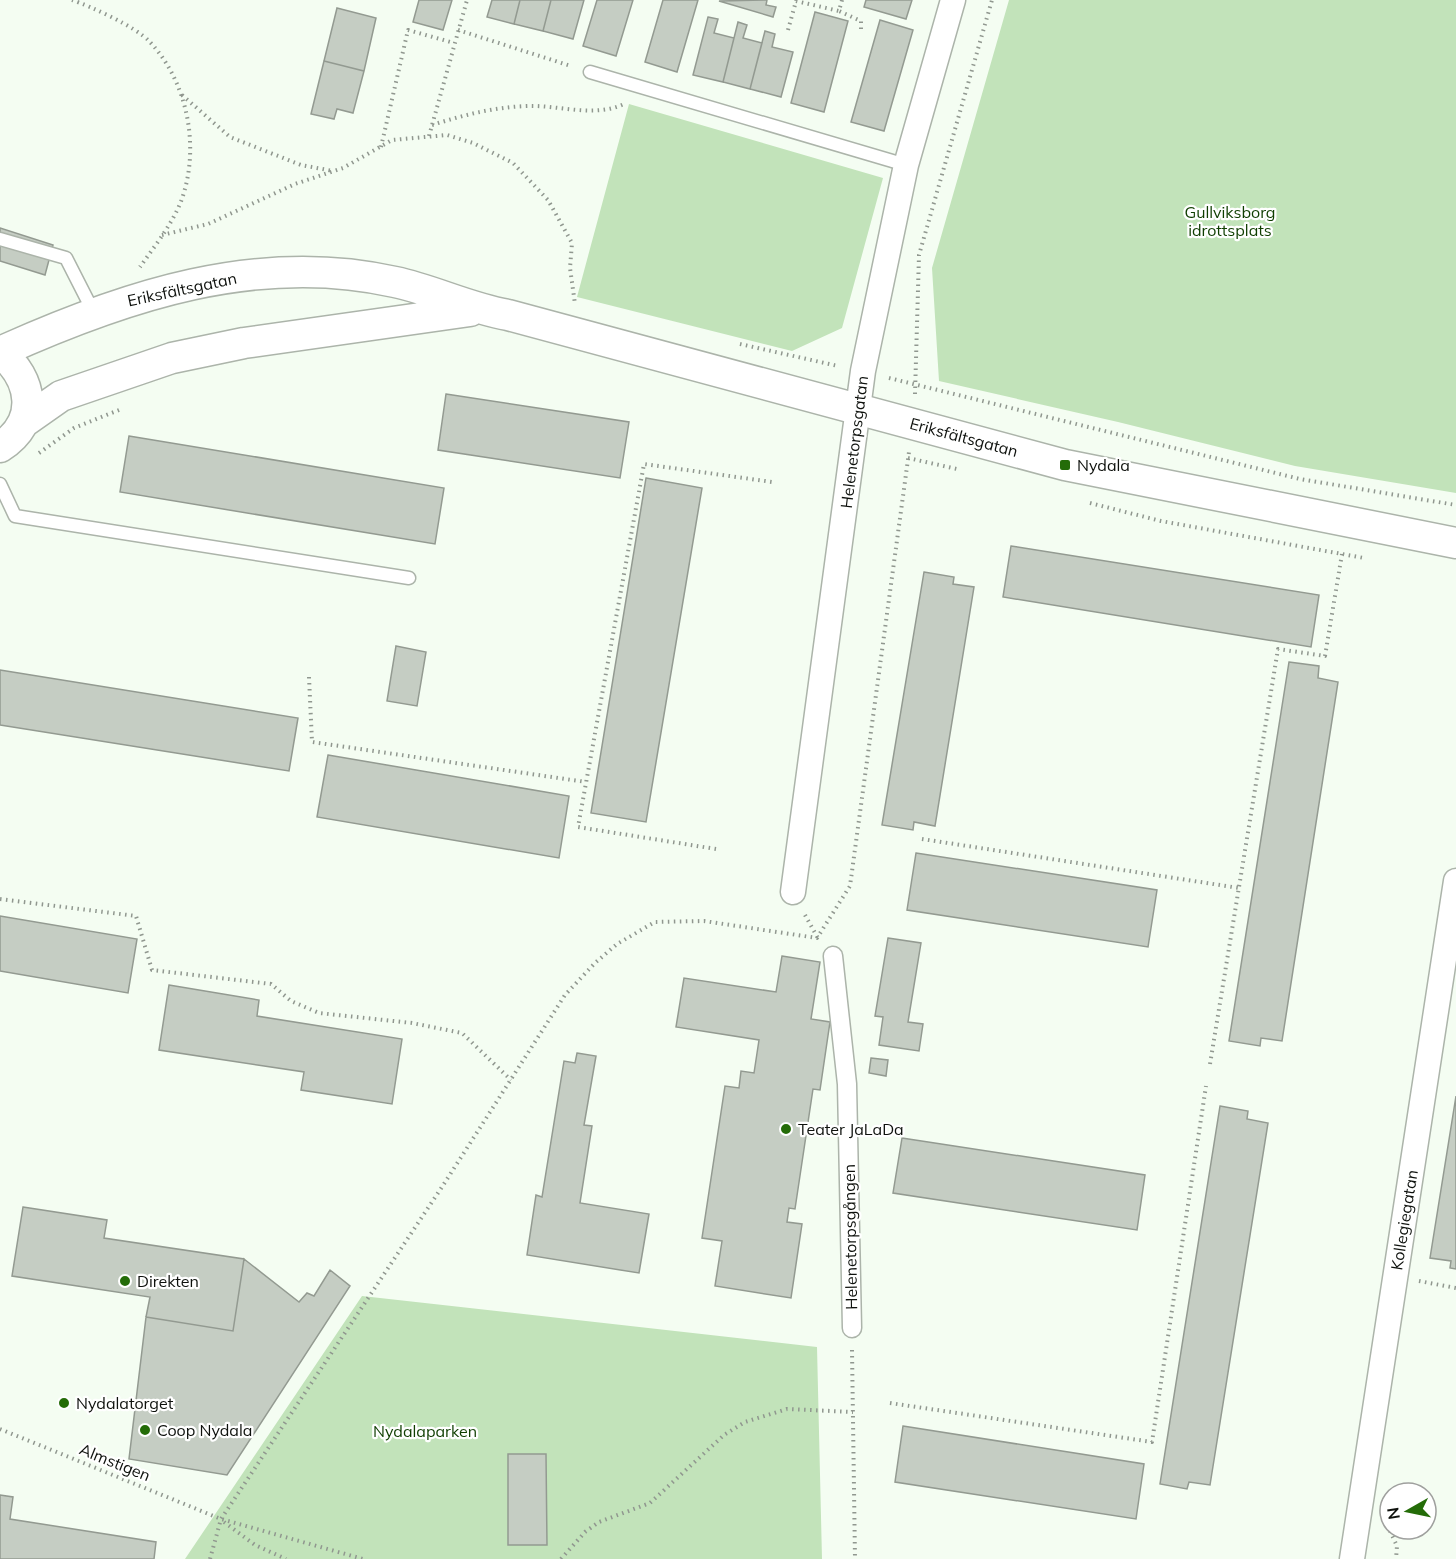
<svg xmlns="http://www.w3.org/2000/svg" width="1456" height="1559" viewBox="0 0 1456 1559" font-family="Mulish,sans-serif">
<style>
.green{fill:#c2e3ba}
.building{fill:#c5cdc3;stroke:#939a91;stroke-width:1.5}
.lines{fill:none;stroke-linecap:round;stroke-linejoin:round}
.service-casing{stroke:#acb4aa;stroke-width:15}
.pedestrian-casing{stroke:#acb4aa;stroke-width:21}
.minor-casing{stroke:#acb4aa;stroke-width:27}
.tertiary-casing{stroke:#acb4aa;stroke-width:33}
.path{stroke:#90978f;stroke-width:4;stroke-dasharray:1.5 4.5;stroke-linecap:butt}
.service{stroke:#fff;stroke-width:12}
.pedestrian{stroke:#fff;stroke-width:18}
.minor{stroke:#fff;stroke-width:24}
.tertiary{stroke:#fff;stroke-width:30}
.poi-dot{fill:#246c08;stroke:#fff;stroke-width:2}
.labels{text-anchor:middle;stroke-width:4.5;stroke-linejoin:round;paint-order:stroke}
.park-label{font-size:16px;fill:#0f3e00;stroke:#fff}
.street-label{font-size:16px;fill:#0e110d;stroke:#fff}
.poi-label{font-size:16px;fill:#0e110d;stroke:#fff;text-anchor:start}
</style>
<rect width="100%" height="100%" fill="#f4fdf2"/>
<path class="green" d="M1009 0H1456V493L1295 466 1118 422 939 381 932 268Z
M629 104 883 178 842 328 792 351 577 297Z
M362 1296 817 1347 822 1559H185Z"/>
<path class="building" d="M419 0H452L443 30 413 22Z
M492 0H520L514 24 487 17Z
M520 0H551L543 31 514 24Z
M551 0H584L573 39 543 31Z
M597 0H633L616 56 583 46Z
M663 0H698L677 72 645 62Z
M767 0 766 5 776 7 773 17 719 1Z
M866 0H912L906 19 864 7Z
M337 8 376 18 364 71 324 61Z
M815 12 848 21 824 112 791 103Z
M708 17 718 19 714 33 734 38 723 82 693 75Z
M880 20 913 30 884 131 851 122Z
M738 22 747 25 743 38 762 43 750 89 723 82Z
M765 31 775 34 772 47 793 52 781 97 750 89Z
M324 61 364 71 353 113 337 109 334 119 311 114Z
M0 228 53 245 45 275 0 261Z
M446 394 629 422 620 478 438 450Z
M129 436 444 488 435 544 120 492Z
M646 478 702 488 646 822 591 813Z
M1011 546 1319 595 1311 647 1003 597Z
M924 572 954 577 953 584 974 587 935 826 914 822 913 830 882 825Z
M396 646 426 652 417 706 387 701Z
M1289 662 1319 666 1318 678 1338 682 1282 1041 1261 1038 1260 1046 1229 1041Z
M0 670 298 718 289 771 0 725Z
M328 755 569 796 559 858 317 817Z
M916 853 1157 890 1148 947 907 910Z
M0 916 137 939 128 993 0 971Z
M888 938 921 943 908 1022 923 1024 919 1051 879 1045 883 1017 875 1016Z
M782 956 820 962 811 1019 830 1022 820 1090 813 1089 795 1209 789 1208 787 1222 802 1224 791 1298 715 1286 722 1241 702 1238 725 1086 739 1088 741 1071 754 1073 759 1040 676 1027 684 978 776 992Z
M169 985 259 1000 257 1016 402 1039 392 1104 301 1090 304 1072 159 1050Z
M577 1053 596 1056 584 1125 592 1126 580 1203 649 1214 639 1273 527 1255 536 1195 542 1197 564 1061 575 1063Z
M871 1058 888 1060 886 1076 869 1073Z
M1456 1096V1269L1450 1268 1451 1261 1430 1258Z
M1220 1106 1248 1111 1247 1119 1268 1123 1210 1485 1189 1482 1187 1489 1160 1484Z
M902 1138 1145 1175 1137 1230 893 1193Z
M23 1207 107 1220 104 1238 244 1259 233 1331 146 1317 150 1297 12 1276Z
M244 1259 299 1302 307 1293 314 1296 330 1270 350 1286 227 1475 129 1459 146 1317 233 1331Z
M903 1426 1144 1464 1136 1519 895 1482Z
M508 1454H546L547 1545H508Z
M0 1495 13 1497 10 1519 156 1542 154 1559H0Z"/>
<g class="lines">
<defs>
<path id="service" d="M590 72 906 165
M0 239 66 258 94 313
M0 484 15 516 409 578"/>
<path id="pedestrian" d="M833 956 847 1084 852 1328"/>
<path id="minor" d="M793 892 863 371 906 165 953 0
M1352 1559 1456 881"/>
<path id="tertiary" d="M0 352C124 296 258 251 395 282 433 290 468 308 508 315L1065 465 1456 543
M0 352C33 379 40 422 0 447
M24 422 61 396 172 358 244 343 470 311"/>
</defs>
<use href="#service" class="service-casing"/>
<use href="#pedestrian" class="pedestrian-casing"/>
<use href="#minor" class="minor-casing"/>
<use href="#tertiary" class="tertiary-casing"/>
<path class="path" d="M72 0C90 6 136 27 149 41 189 83 201 151 180 204 170 227 154 247 140 267
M842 0 839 11 861 21V33
M458 30 571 66
M788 30 796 1 839 11
M182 95 230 137 301 165 333 171
M432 125C464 115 494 107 528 106 559 105 594 118 624 104
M429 136 467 0
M381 147 408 30 454 43
M162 235 208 224 295 184 343 168 392 140 447 135 473 143 513 163 548 200 572 243 570 268 575 304
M740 344 838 366
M889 378 1300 479 1456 505
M915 394 919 255 992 0
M39 453 74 428 119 410
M908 458 957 469
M1090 503 1161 521 1364 558
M309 677 312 742 586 782
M922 839 1239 888
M716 849 578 827 644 464 772 482
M0 899 136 916 152 970 271 984 291 1001 319 1013 412 1023 462 1033 511 1080
M805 915 819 940
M1210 1064 1278 649 1325 656 1342 554
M1419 1281 1456 1288
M852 1350 855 1559
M890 1403 1152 1442 1206 1086
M0 1429 221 1519 363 1559
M1385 1520 1397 1546 1396 1559
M224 1522 255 1545 286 1559
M210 1559 221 1519 442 1187 565 995 595 963 617 944 655 922 704 921 817 938 850 886 909 452
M561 1559 585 1532 599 1522 650 1503 724 1435 745 1422 787 1409 853 1412"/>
<use href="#service" class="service"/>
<use href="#pedestrian" class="pedestrian"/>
<use href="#minor" class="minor"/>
<use href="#tertiary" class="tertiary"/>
</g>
<g class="poi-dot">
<rect x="1059" y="459" width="12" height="12" rx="3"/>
<circle cx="786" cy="1129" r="6"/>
<circle cx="125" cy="1281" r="6"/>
<circle cx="64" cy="1403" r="6"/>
<circle cx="145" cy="1430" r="6"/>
</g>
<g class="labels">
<g class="park-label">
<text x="1230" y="218">Gullviksborg<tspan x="1230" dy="18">idrottsplats</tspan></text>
<text x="425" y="1437">Nydalaparken</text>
</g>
<g class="street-label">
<text transform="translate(182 289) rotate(-12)" y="6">Eriksfältsgatan</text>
<text transform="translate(964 437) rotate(15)" y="6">Eriksfältsgatan</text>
<text transform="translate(854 442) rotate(-83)" y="6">Helenetorpsgatan</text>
<text transform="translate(1404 1220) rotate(-81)" y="6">Kollegiegatan</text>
<text transform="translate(850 1237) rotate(-91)" y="6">Helenetorpsgången</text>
<text transform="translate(115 1462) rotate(22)" y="6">Almstigen</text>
</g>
<g class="poi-label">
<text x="1077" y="471">Nydala</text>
<text x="798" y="1135">Teater JaLaDa</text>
<text x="137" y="1287">Direkten</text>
<text x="76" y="1409">Nydalatorget</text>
<text x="157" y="1436">Coop Nydala</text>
</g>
</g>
<g transform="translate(1408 1511) rotate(261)"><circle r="28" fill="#ffffff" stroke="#9fa09e" stroke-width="1.5"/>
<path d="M0-4.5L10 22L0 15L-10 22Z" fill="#246c08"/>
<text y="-9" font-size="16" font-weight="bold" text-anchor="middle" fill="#0e110d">N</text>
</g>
</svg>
